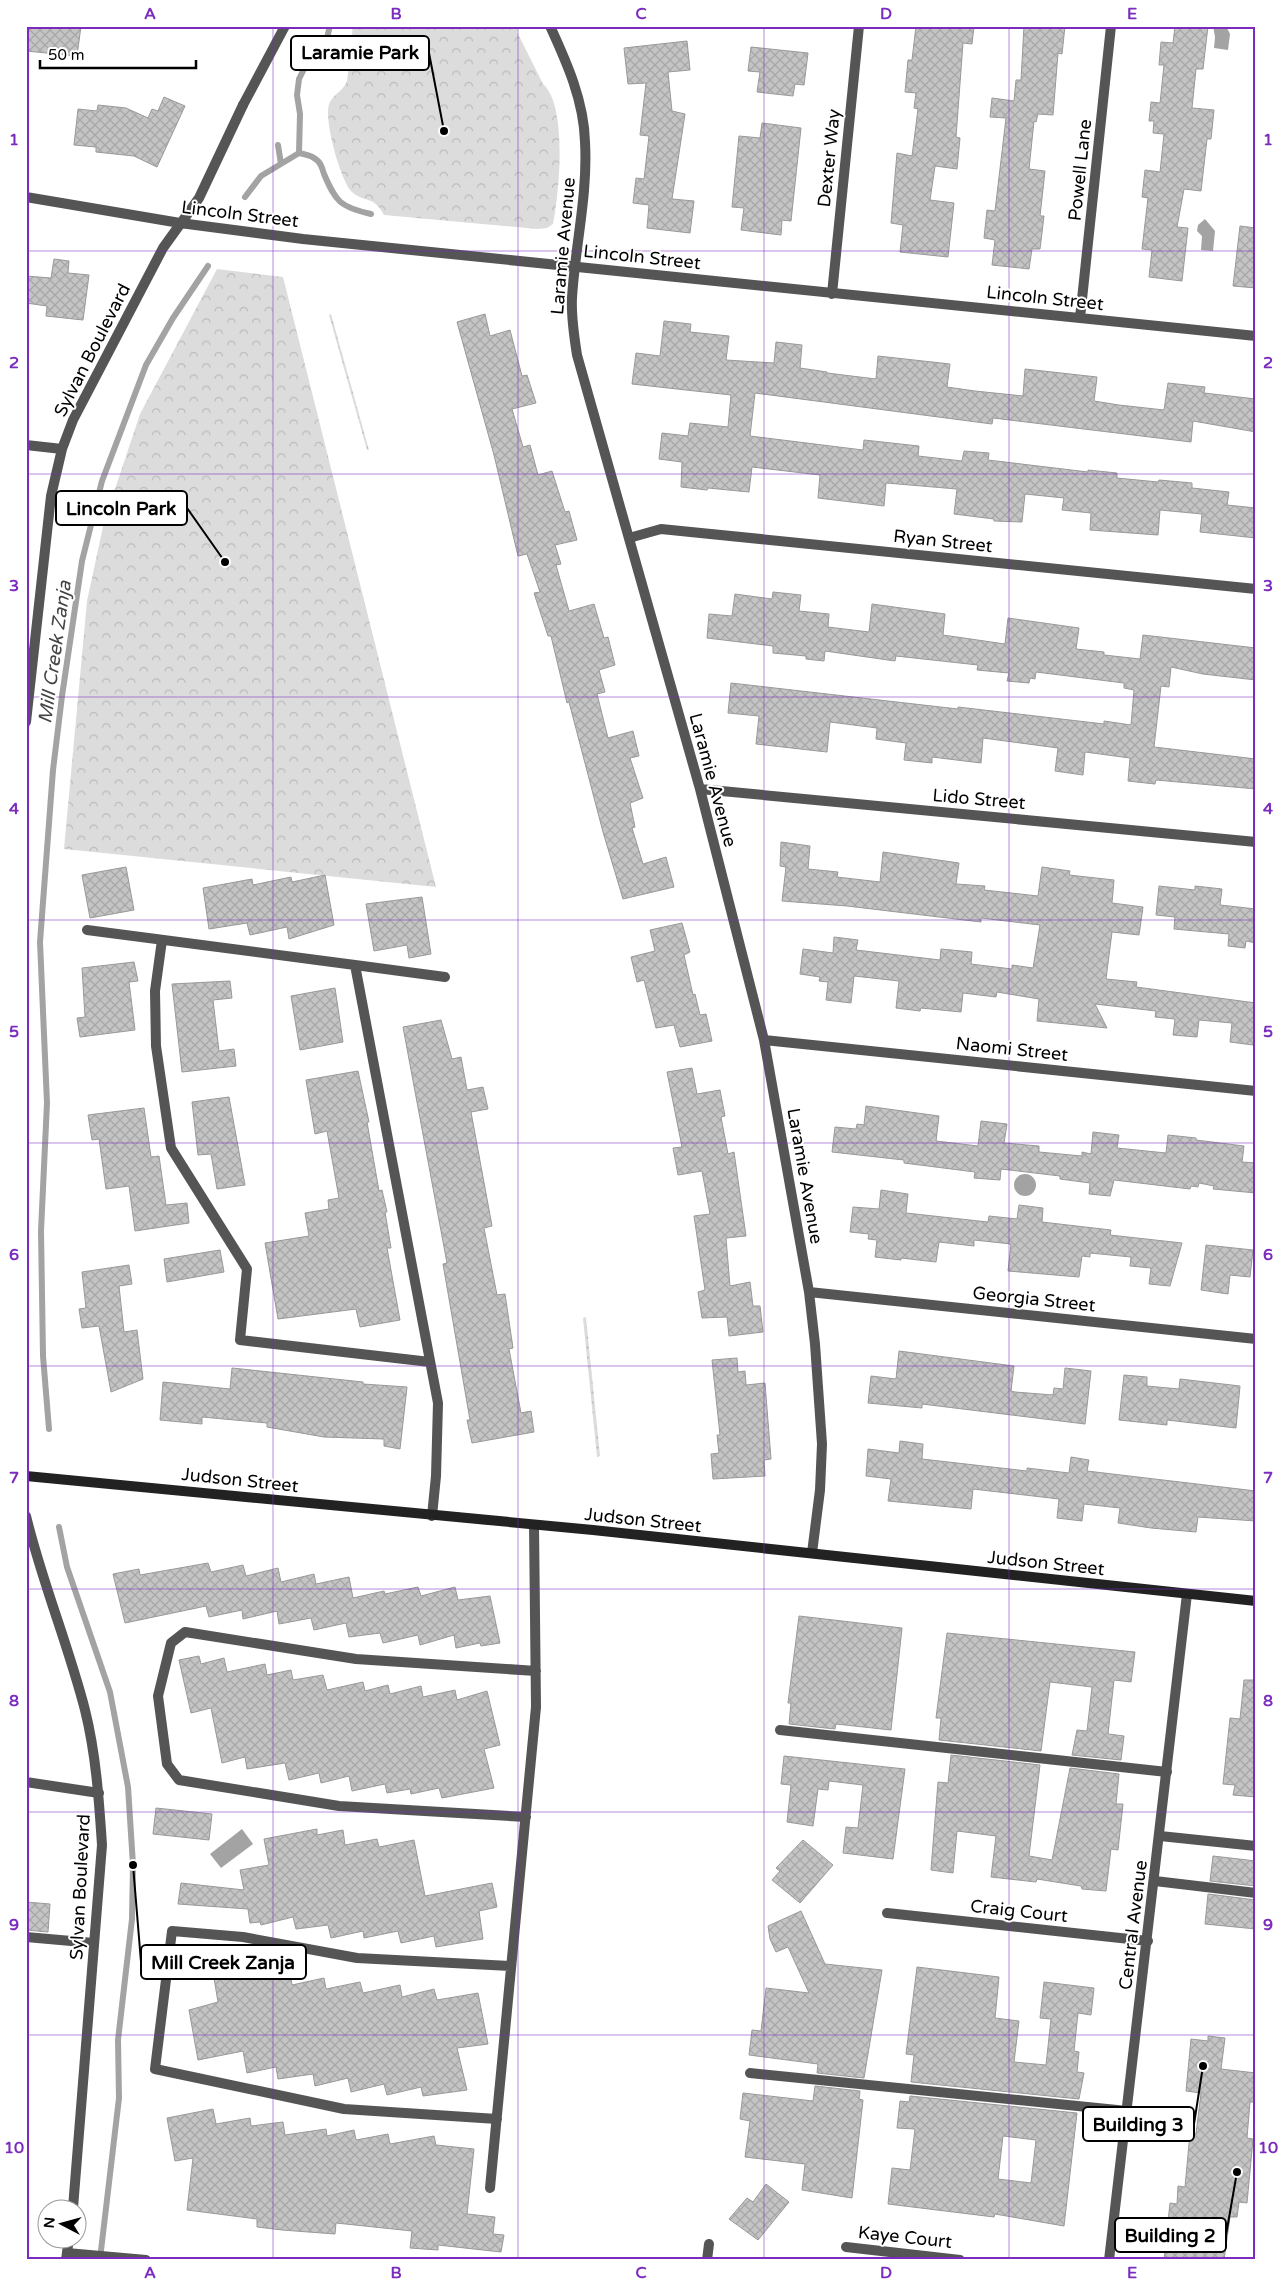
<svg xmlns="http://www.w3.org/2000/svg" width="1282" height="2286" viewBox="0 0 1282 2286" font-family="'Varela Round',sans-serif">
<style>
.grass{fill:url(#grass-dots)}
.forest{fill:url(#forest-crowns)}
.water{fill:#a3a3a3}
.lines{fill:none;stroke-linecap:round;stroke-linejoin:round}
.stream{stroke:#a3a3a3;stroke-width:6}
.building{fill:url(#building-cross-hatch);stroke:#999;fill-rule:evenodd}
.service{stroke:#555;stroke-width:10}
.minor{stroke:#555;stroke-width:10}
.secondary{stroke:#222;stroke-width:10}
.grid{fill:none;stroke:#7b2cbf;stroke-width:1;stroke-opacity:0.55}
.labels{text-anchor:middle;stroke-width:4;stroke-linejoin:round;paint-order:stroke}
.street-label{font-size:18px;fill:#000;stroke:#fff}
.water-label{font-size:19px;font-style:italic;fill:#444;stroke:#fff}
.leader{fill:none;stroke:#000;stroke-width:2}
.callout-dot{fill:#000;stroke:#fff;stroke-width:2}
.callout{fill:#fff;stroke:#000;stroke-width:2}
.callout-label{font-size:19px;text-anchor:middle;font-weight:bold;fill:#000}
.neatline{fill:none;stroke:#7b2cbf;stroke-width:2}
.grid-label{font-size:16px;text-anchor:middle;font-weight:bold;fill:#7b2cbf}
</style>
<defs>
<pattern id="grass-dots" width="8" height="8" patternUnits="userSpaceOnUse" patternTransform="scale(1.25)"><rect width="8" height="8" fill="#dcdcdc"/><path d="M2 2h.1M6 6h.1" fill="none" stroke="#bbb" stroke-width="1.8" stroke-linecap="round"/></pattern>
<pattern id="forest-crowns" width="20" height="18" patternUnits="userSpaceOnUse" patternTransform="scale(1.25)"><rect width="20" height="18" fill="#dcdcdc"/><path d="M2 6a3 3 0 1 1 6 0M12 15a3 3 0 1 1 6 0" fill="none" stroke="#bbb"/></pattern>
<pattern id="building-cross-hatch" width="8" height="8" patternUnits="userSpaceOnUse" patternTransform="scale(1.25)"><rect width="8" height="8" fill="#c4c4c4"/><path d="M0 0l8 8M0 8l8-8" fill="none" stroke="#a7a7a7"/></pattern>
</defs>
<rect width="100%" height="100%" fill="#fff"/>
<path class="grass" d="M331 314 369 450H367L329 315Z
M586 1317 600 1456 597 1457 583 1318Z"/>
<path class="forest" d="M353 26H519L517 32 543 84C568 106 559 194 553 224L547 228 538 229 384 215C373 194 362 203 351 191 340 179 322 115 330 102 335 93 343 91 347 81Z
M217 269 283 277 436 887 64 849 87 601 104 522 140 414Z"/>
<path class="water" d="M1213 26H1226L1230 34 1228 50 1214 48 1215 37Z
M1205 219 1215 231 1213 251 1201 250 1202 236 1197 231 1198 225Z
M1014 1185a11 11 0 1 1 22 0a11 11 0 1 1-22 0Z
M242 1829 253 1844 221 1868 210 1854Z"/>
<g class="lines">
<path class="stream" d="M278 145 281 164
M299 153C304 154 310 155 314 158 320 161 322 167 324 174 336 202 340 207 371 214
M245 197 261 176 299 153 300 114 297 95 299 79 304 69 322 57 330 26
M49 1429 43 1356 41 1231 47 1103 40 942 53 770 62 696 82 561 102 481 146 365 173 318 208 266
M59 1527 67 1567 110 1692 128 1787 133 1865 132 1919 118 2040 119 2098 100 2259"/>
</g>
<path class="building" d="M26 26H81L77 56 26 51Z
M916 26H974L972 44 963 43 956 137 960 138 957 169 935 166 930 200 954 203 948 257 900 252 903 225 891 223 897 153 912 156 918 109 914 108 916 93 905 92 908 60H912Z
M1024 26H1065L1062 54 1058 53 1053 115 1038 114 1036 122 1034 121 1029 169 1045 171 1040 216H1044L1040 249H1032L1029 269 992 265 995 240 984 238 987 210 995 211 1006 118 990 117 992 98 1014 101 1016 80H1021Z
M1175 26H1208L1203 69H1196L1192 108 1214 110 1211 139H1207L1201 191 1184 189 1177 227 1188 228 1182 281 1149 277 1152 250 1142 249 1148 198 1142 197 1145 170 1160 172 1164 134 1153 133 1154 121H1149L1151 102 1160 103 1164 65H1159L1161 42 1173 43Z
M687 41 690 70 668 72 672 111 685 114 672 199 694 201 690 233 647 228 649 205 633 203 636 178 644 179 649 136 640 135 646 83 628 84 624 48Z
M751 47 808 53 804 85 795 84 793 96 757 92 760 72 748 71Z
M164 97 185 106 157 167 134 156 96 152V147L74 145 78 109 97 111 98 105 126 108 148 118 152 109 158 111Z
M762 123 801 128 791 221 782 220 781 235 741 230 744 208 732 207 739 136 760 138Z
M1240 226 1256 228V288L1233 286Z
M54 259 69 261 68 273 89 275 83 320 46 316 47 306 26 303V276L51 278Z
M485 314 490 336 510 330 522 376 527 375 536 403 512 409 523 447 530 445 538 475 552 471 565 512 569 511 577 540 555 545 561 564 556 565 569 611 594 604 604 638 608 637 615 665 599 670 605 692 597 694 608 738 633 731 639 756 630 758 643 798 630 803 635 827 632 828 643 864 666 857 674 887 623 899 603 832 569 702 567 703 551 636H548L534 593 540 592 527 554 518 556 494 455 457 322Z
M664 321 691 324 690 332 729 336 726 360 774 363 776 342 802 345 800 368 827 372V373L876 379 878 356 950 364 947 387 975 391 1023 396 1025 369 1097 377 1094 401 1119 405 1164 410 1168 383 1205 387 1204 393 1256 399V432L1193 421 1191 442 993 418 992 424 755 393 750 436 863 450 864 440 919 446 918 456 962 461 964 451 989 453 988 460 1088 472V470L1117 473V478L1158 482 1159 480 1192 483V488L1229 492 1227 505 1256 508V538L1200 532 1202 514 1160 510 1158 535 1090 530 1091 513 1062 510 1064 498 1025 494 1022 522 994 521V519L954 514 957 489 886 483 884 506 818 498 820 475 752 467 749 492 708 488 707 490 681 487 682 462 659 459 662 433 688 436 690 423 728 427 731 395 632 384 636 353 660 356Z
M773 592 801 595 799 611 829 614 828 627 869 632 872 604 945 614 943 635 1005 644 1008 618 1079 628 1076 649 1104 652V655L1140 659 1143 635 1256 648V680L1203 674 1171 667 1169 687 1161 686 1154 747 1256 759V789L1156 780 1155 784 1128 781 1130 758 1085 752 1083 775 1055 771 1058 748 983 738 981 763 932 757V763L904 760 906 743 876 739 877 728 830 722 827 752 756 744 759 716 728 713 731 683 958 709V707L1104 724V721L1131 725 1134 690 1124 688V683L1036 672 1035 679 1030 678 1029 683 1007 681 1009 673 977 670 978 665 896 656 895 661 825 651 824 661 806 659V656L773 653V646L707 638 709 614 732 616 735 594 772 599Z
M781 842 810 846 808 869 838 872 837 877 880 882 883 852 959 863 956 884 985 886 984 890 1038 896 1042 867 1070 871 1069 875 1114 880 1112 903 1143 907 1139 935 1112 932 1106 979 1137 982 1136 987 1256 1003V1028L1253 1045 1230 1042 1232 1023 1199 1020 1197 1037 1173 1035 1175 1019 1155 1017 1156 1011 1095 1004 1107 1028 1037 1021 1039 999 997 992 996 997 963 993 961 1012 921 1008 920 1011 896 1008 899 981 854 976 851 1003 826 1000 828 982 819 981 820 977 800 974 803 949 833 953 834 937 858 940 856 950 940 960 941 949 972 952 971 964 1012 969V965L1033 968 1040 925 981 918V922L847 906 782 901 786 867 780 866Z
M126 867 134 910 90 918 82 875Z
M325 875 334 925 289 939 287 927 250 935 247 923 209 929 203 888 252 879 253 885 291 877 292 882Z
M1159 886 1195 890V886L1222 889 1220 905 1256 909V943L1246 941 1245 948 1228 946 1229 934 1174 929 1175 917 1156 915Z
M422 897 431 954 409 958 407 945 374 951 366 904Z
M682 923 690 952 684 955 693 995 695 994 700 1015 706 1014 712 1041 680 1047 674 1025 656 1028 644 980 637 982 631 957 655 951 650 930Z
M134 962 138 981 129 982 135 1030 80 1037 77 1018 85 1017 82 968Z
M230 981 232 998 213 1000 219 1051 234 1049 236 1066 182 1072 172 984Z
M335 988 343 1042 300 1050 291 996Z
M441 1020 452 1059 461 1057 467 1090 483 1087 488 1109 471 1112 492 1226 484 1228 497 1295 505 1294 513 1348 509 1349 521 1413 531 1411 534 1432 472 1443 467 1420H470L443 1264 447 1263 403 1027Z
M692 1068 697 1094 720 1090 725 1116 721 1117 728 1154 734 1152 746 1236 726 1238 730 1286 750 1282 753 1306H760L763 1332 729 1336 727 1317 702 1318 698 1292 705 1290 694 1216 710 1214 702 1171 678 1175 673 1148 682 1147 667 1072Z
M358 1071 369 1122H367L379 1191 382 1190 387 1212H385L391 1248H387L400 1320 360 1327 356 1309 278 1319 265 1243 309 1236 305 1213 329 1209 328 1200 339 1198 327 1131 315 1134 306 1080Z
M229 1097 245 1185 217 1189 211 1154 198 1155 192 1102Z
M866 1106 939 1116 936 1141 978 1146 981 1121 1007 1124 1004 1143 1039 1146V1152L1082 1156V1152L1091 1154 1093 1132 1119 1135 1117 1148 1166 1153 1168 1135 1196 1138V1140L1244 1146 1242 1162 1256 1163V1193L1213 1189 1214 1186 1199 1183 1198 1187 1191 1186 1190 1189 1114 1180 1110 1196 1089 1194 1090 1183 1060 1179V1176L1001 1169 1000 1180 974 1178 975 1172 904 1163V1160L832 1152 835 1127 856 1129 857 1124 864 1125Z
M144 1108 151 1157 159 1156 166 1205 187 1203 189 1223 135 1231 129 1186 106 1189 99 1139 92 1140 88 1115Z
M881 1190 908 1194 906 1213 988 1222 989 1216 1017 1219 1019 1205 1043 1208 1042 1222 1111 1230 1110 1235 1182 1243 1170 1286 1149 1284 1151 1268 1130 1266 1131 1257 1090 1253V1257L1082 1256 1079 1277 1008 1271 1011 1244 974 1240V1246L939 1242 936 1262 901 1258V1260L875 1257 877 1240 868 1239 869 1234 850 1232 853 1207 879 1209Z
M1206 1245 1253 1250 1250 1277 1230 1275 1228 1294 1201 1290Z
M220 1250 224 1272 167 1282 164 1259Z
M129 1265 132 1284 119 1286 124 1332 137 1330 143 1379 111 1392 99 1326 82 1328 79 1309 86 1308 82 1272Z
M899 1351 1014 1366 1011 1391 1015 1392 1053 1395 1054 1388 1063 1389 1065 1368 1091 1371 1085 1424 922 1404V1408L868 1403 871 1376 896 1379Z
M737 1358 738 1372 745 1371 746 1385 765 1383 771 1459 764 1460 765 1476 713 1479 711 1454 719 1453 717 1435H720L712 1360Z
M232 1368 363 1382V1384L407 1387 400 1449 384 1446V1439L324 1437 267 1427V1423L202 1417V1424L160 1420 163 1382 230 1389Z
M1124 1375 1147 1377V1386L1179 1389 1180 1379 1240 1386 1236 1428 1167 1420V1425L1119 1420Z
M900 1441 923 1444 922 1459 1027 1471V1468L1069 1473 1071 1457 1089 1460 1087 1471 1256 1491V1521L1198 1517 1196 1532 1151 1528 1118 1523 1120 1508 1084 1504 1082 1521 1057 1518 1059 1499 973 1489 971 1509 888 1501 891 1479 866 1476 868 1449 899 1453Z
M208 1563 211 1572 243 1565 246 1576 278 1568 281 1582 314 1574 316 1584 349 1577 353 1598 384 1591 385 1594 418 1587 421 1596 455 1587 458 1600 490 1596 500 1643 481 1646 480 1643 456 1648 454 1635 420 1645 418 1635 383 1643 380 1633 349 1637 346 1623 314 1630 311 1618 279 1624 277 1611 243 1619 242 1610 209 1617 206 1606 125 1623 113 1574 139 1569 140 1575Z
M799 1616 902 1628 891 1730 836 1724 835 1729 789 1724 791 1703H788Z
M947 1633 1135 1652 1131 1682 1114 1680 1108 1734 1124 1736 1121 1760 1072 1755 1077 1730 1087 1731 1092 1687 1050 1682 1041 1751 939 1740 941 1718H936Z
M199 1656 201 1664 224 1658 227 1672 265 1664 267 1675 291 1670 293 1680 323 1675 327 1690 363 1682 365 1691 388 1685 390 1694 421 1686 423 1697 455 1690 457 1700 487 1691 500 1745 484 1749 494 1788 442 1798 439 1788 411 1794 410 1789 387 1793 385 1784 352 1791 349 1776 321 1783 319 1773 289 1780 285 1763 247 1769 245 1757 222 1763 211 1708 191 1713 179 1660Z
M1244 1680H1256V1797L1233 1795 1235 1785 1223 1784 1230 1718 1240 1719Z
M951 1755 1040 1765 1029 1856 1052 1860 1070 1768 1119 1774 1116 1804H1123L1118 1850 1111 1849 1106 1891 1082 1889 1081 1886 1037 1879 1036 1882 991 1877 996 1836 957 1831 953 1873 931 1870 938 1782 948 1783Z
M784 1756 905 1769 893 1859 843 1853 846 1827 858 1828 863 1785 829 1781 828 1790 818 1789 813 1826 787 1822 791 1785 781 1784Z
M156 1808 212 1814 209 1840 153 1834Z
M317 1829V1835L343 1830 345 1845 377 1839 379 1847 414 1840 425 1896 492 1883 497 1907 479 1911 483 1939 436 1947 434 1936 401 1943 398 1931 364 1938 363 1931 331 1938 328 1925 296 1929 293 1917 261 1925 260 1922 250 1923 248 1909 178 1904 181 1883 244 1890 240 1870 269 1865 264 1839Z
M803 1840 833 1865 800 1903 772 1880 780 1871 776 1868Z
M1213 1856 1256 1861V1886L1210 1881Z
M1208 1894 1256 1900V1929L1205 1924Z
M26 1902 50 1904 48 1932 26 1930Z
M801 1911 825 1964 882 1970 864 2078 817 2073 818 2064 749 2055 752 2030 761 2031 766 1988 809 1993 788 1947 776 1952 770 1939 768 1926Z
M255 1965 258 1979 290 1972 292 1985 324 1978 326 1989 360 1982 363 1993 400 1985 402 1997 434 1989 437 2000 478 1993 488 2044 457 2048 467 2090 423 2096 421 2087 387 2095 384 2084 351 2092 348 2078 315 2086 313 2074 278 2079 276 2067 247 2073 243 2051 198 2060 189 2010 218 2002 214 1978Z
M917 1967 999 1977 995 2018 1019 2021 1014 2062 1046 2065 1051 2019 1040 2018 1044 1982 1094 1988 1091 2015 1078 2013 1074 2051 1079 2052 1077 2072 1084 2073 1079 2099 911 2082 914 2055 906 2054Z
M1208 2036 1225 2038 1221 2069 1256 2073V2102H1250L1247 2138 1253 2139 1247 2203 1239 2202 1237 2217H1230L1224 2260H1164L1170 2203 1177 2204 1178 2186 1185 2187 1190 2133 1196 2134 1201 2093 1186 2091 1191 2039 1208 2041Z
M815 2086 860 2091 859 2099 863 2100 852 2198 802 2190 805 2164 745 2157 750 2121 740 2119 743 2093 813 2101Z
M910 2096 1077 2113 1064 2226 995 2214 994 2217 888 2204 892 2168 910 2170 915 2129 897 2128 900 2101 909 2102ZM1003 2136 1036 2140 1031 2183 998 2179Z
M213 2109 216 2124 250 2118 251 2126 283 2122 285 2135 326 2129 327 2136 354 2130 356 2140 388 2134 390 2144 434 2136 436 2145 474 2149 467 2214 495 2217 493 2234 504 2235 501 2252 438 2245V2250L410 2248 412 2231 336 2223 335 2234 282 2230 257 2227V2219L187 2210 193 2158 175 2161 167 2118Z
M766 2184 789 2202 758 2240 729 2219 747 2198 753 2202Z"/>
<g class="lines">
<path class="service" d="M243 105 285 26
M87 930 355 965 438 1403 436 1476 432 1516
M162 940 155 991 156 1046 171 1148 247 1269 240 1340 430 1362
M355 965 445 977
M780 1730 1167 1772
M26 1782 99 1793
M526 1817 339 1806 179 1780 167 1764 158 1696 171 1643 185 1632 356 1659 536 1671
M1160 1836 1256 1846
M1155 1881 1256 1893
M26 1937 94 1943
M750 2073 1127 2111
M497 2119 344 2109 155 2069 172 1931 243 1937 357 1958 511 1966
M490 2188 536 1707 534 1525
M67 2253 146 2260
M707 2260 709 2244"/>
<path class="minor" d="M550 26C567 63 584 101 585 142 588 195 575 246 572 298 571 317 574 336 577 355L700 789 764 1040 809 1292 815 1344 822 1444 820 1490 812 1553
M26 197 180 223 303 239 1256 336
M832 294 859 26
M1080 318 1111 26
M26 445 62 449
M629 538 661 529 1256 589
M26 722 51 496 62 449 73 420 163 248 199 198 243 105
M700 789 1256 842
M764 1040 1256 1091
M809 1292 1256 1339
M26 1516C42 1582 68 1644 85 1710 96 1754 99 1800 102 1845L73 2208
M887 1913 1148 1941
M846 2247 960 2260
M66 2260 69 2238
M1109 2260 1187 1594"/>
<path class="secondary" d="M26 1476 593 1530 1256 1601"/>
</g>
<path class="grid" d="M273 26V2260M518 26V2260M764 26V2260M1009 26V2260M26 251H1256M26 474H1256M26 697H1256M26 920H1256M26 1143H1256M26 1366H1256M26 1589H1256M26 1812H1256M26 2035H1256"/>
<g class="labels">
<g class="street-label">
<text transform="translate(829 158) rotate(-84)" y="6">Dexter Way</text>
<text transform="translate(1080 170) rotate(-84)" y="6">Powell Lane</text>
<text transform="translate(240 214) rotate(7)" y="6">Lincoln Street</text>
<text transform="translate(563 246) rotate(-85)" y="6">Laramie Avenue</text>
<text transform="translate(642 257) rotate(6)" y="6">Lincoln Street</text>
<text transform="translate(1045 298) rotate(6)" y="6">Lincoln Street</text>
<text transform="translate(92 350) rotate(-63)" y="6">Sylvan Boulevard</text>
<text transform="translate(943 541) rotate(6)" y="6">Ryan Street</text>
<text transform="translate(713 780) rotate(75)" y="6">Laramie Avenue</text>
<text transform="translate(979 799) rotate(5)" y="6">Lido Street</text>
<text transform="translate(1012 1049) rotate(6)" y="6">Naomi Street</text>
<text transform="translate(805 1176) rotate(80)" y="6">Laramie Avenue</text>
<text transform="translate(1034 1299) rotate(6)" y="6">Georgia Street</text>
<text transform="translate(240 1480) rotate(6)" y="6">Judson Street</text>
<text transform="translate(643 1520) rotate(6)" y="6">Judson Street</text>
<text transform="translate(1046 1563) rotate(6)" y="6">Judson Street</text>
<text transform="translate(80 1887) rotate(-87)" y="6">Sylvan Boulevard</text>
<text transform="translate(1019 1911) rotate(6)" y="6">Craig Court</text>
<text transform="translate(1133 1925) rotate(-83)" y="6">Central Avenue</text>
<text transform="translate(905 2237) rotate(6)" y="6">Kaye Court</text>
</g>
<g class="water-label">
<text transform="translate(54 652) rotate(-82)" y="7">Mill Creek Zanja</text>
</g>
</g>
<path class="leader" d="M444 131L429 53M225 562L187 508M133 1865L141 1962M1203 2066L1194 2124M1237 2172L1226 2235"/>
<g class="callout-dot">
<circle cx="444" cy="131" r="5"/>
<circle cx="225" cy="562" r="5"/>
<circle cx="133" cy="1865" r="5"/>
<circle cx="1203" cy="2066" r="5"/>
<circle cx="1237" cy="2172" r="5"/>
</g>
<g class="callout">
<rect x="291" y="36" width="138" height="34" rx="5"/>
<rect x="56" y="491" width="131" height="34" rx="5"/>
<rect x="141" y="1945" width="165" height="34" rx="5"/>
<rect x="1083" y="2107" width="111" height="34" rx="5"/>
<rect x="1115" y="2218" width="111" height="34" rx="5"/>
</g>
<g class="callout-label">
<text x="360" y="59">Laramie Park</text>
<text x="121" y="515">Lincoln Park</text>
<text x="223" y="1969">Mill Creek Zanja</text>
<text x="1138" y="2131">Building 3</text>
<text x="1170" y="2242">Building 2</text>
</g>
<rect width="1282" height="2286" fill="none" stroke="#ffffff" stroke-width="55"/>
<g transform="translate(62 2224) rotate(276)"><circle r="24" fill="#ffffff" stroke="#999999"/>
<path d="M0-4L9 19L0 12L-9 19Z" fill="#000000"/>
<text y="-8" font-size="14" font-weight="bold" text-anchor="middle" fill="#000000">N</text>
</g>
<path d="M40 60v8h156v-8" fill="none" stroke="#000000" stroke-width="2.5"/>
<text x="48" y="60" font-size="15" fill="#000000" stroke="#ffffff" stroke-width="4" paint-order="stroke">50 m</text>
<rect x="28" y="28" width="1226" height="2230" class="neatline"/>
<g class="grid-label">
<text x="150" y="19">A</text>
<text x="396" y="19">B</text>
<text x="641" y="19">C</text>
<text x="886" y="19">D</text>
<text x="1132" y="19">E</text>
<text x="14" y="145">1</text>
<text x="1268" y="145">1</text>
<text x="14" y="368">2</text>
<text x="1268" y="368">2</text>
<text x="14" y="591">3</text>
<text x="1268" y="591">3</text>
<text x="14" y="814">4</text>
<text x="1268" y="814">4</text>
<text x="14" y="1037">5</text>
<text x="1268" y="1037">5</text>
<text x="14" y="1260">6</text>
<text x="1268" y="1260">6</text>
<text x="14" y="1483">7</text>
<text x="1268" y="1483">7</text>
<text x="14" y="1706">8</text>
<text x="1268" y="1706">8</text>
<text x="14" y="1930">9</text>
<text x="1268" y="1930">9</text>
<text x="14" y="2153">10</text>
<text x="1268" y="2153">10</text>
<text x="150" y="2278">A</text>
<text x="396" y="2278">B</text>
<text x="641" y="2278">C</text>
<text x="886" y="2278">D</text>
<text x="1132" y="2278">E</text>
</g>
</svg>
